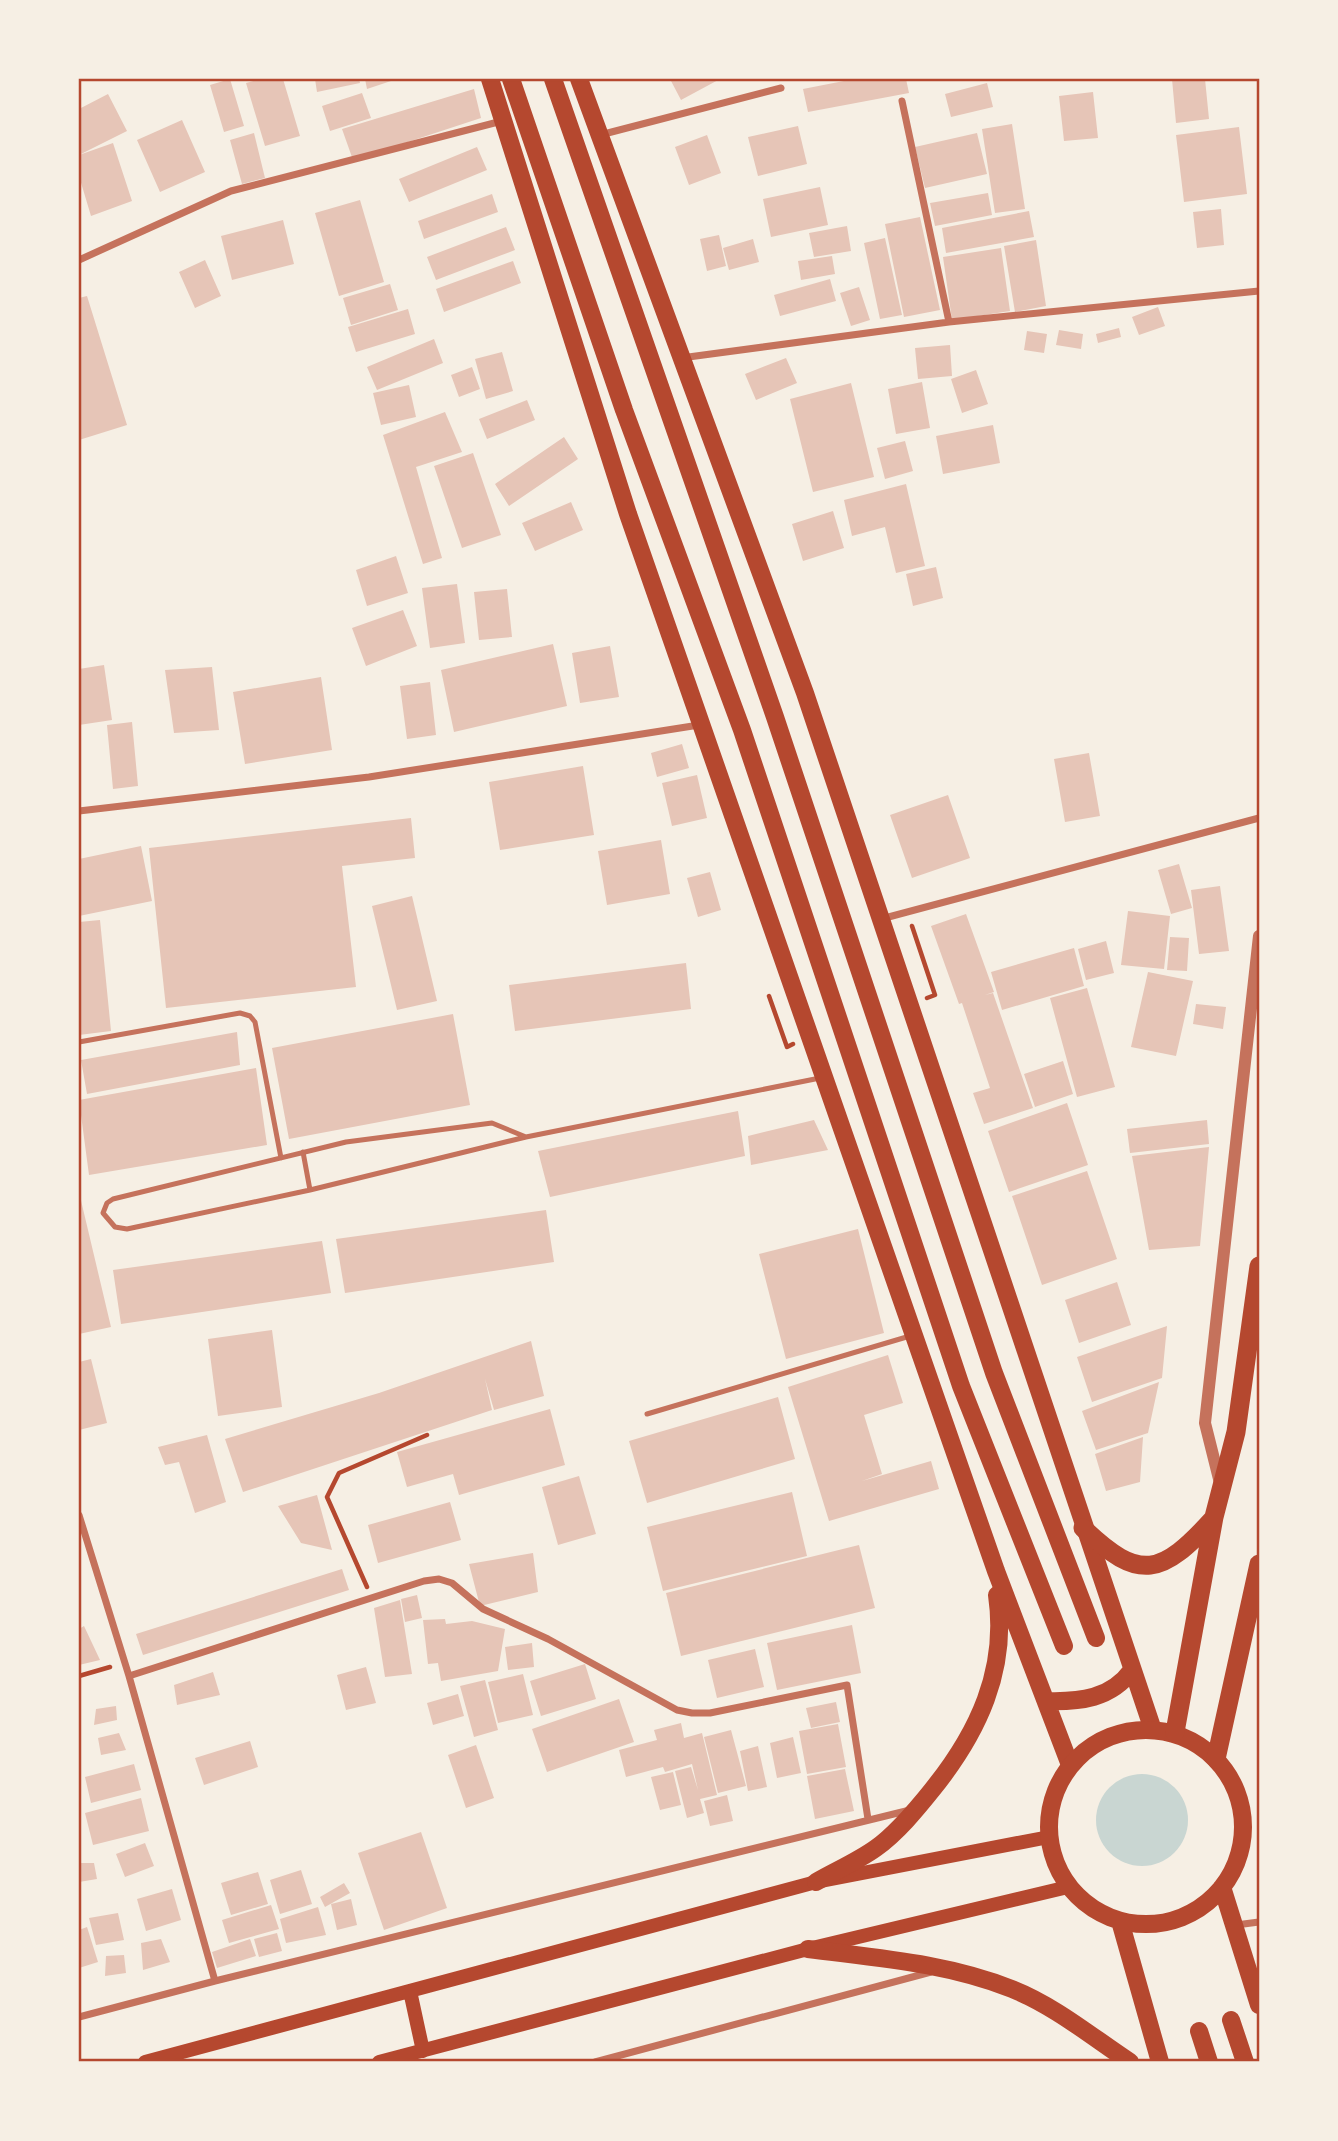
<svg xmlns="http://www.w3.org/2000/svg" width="1338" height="2141" viewBox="0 0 1338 2141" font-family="'Fira Sans Condensed',sans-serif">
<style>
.water{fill:#c9d6d2}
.building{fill:#e6c5b7}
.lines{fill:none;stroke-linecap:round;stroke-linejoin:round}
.path{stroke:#b5482f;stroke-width:4.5}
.service{stroke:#c5725c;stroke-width:5}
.minor{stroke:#c5725c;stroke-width:7}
.tertiary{stroke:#c5725c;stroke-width:12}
.secondary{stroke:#b5482f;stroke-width:14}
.primary{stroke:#b5482f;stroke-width:18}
.trunk{stroke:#b5482f;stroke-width:18}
.motorway{stroke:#b5482f;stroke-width:19}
.neatline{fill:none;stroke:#b5482f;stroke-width:2.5}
</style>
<rect width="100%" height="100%" fill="#f6efe4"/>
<path class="water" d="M1096 1820a46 46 0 1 1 92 0a46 46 0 1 1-92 0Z"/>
<path class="building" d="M230 79 244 126 224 132 210 85Z
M260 79H283L300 136 265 146 246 83Z
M315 79H359L360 83 317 92Z
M365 79H397L367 89Z
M670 79H720L681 100Z
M854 79H906L909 93 808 112 803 89Z
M1172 79H1205L1209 119 1176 123Z
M987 83 993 107 951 117 945 94Z
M474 89 481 118 353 160 342 129Z
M1093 92 1098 138 1064 141 1059 96Z
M362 93 371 118 330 131 322 106Z
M108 94 127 131 79 155V109Z
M182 120 205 172 160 192 137 140Z
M1012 124 1025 209 995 213 982 129Z
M798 126 807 164 758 176 748 137Z
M1239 127 1247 194 1184 202 1176 135Z
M254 133 265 178 242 184 230 140Z
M977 133 987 174 925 188 915 147Z
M707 135 721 173 689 185 675 147Z
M113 143 132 201 91 216 79 176V155Z
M477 147 487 170 409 202 399 179Z
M820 187 828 225 771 237 763 199Z
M988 193 992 215 935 226 930 203Z
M492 194 498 212 424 239 418 221Z
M360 200 384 282 339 296 315 213Z
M1221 209 1224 245 1197 248 1193 212Z
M1029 211 1034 237 946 253 942 228Z
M920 217 940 310 904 317 885 224Z
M283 220 294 264 232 280 221 236Z
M847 226 851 251 814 257 809 233Z
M506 227 515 250 436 280 427 257Z
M719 235 726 266 707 271 700 239Z
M885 238 902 315 880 319 864 243Z
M753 239 759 262 729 270 723 248Z
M1036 240 1046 306 1015 312 1004 246Z
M1001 248 1010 311 952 320 943 257Z
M832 256 835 274 801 280 798 261Z
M205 260 221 296 195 308 179 272Z
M513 261 521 283 444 312 436 289Z
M830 279 836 301 780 316 774 295Z
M390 284 398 310 351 325 343 298Z
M859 287 870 320 851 326 840 293Z
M87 296 127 425 79 440V298Z
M1158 307 1165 326 1139 335 1132 317Z
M408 309 415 334 356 352 348 327Z
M1119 328 1121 337 1098 343 1096 334Z
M1059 330 1083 334 1081 349 1056 345Z
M1027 331 1047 334 1044 353 1024 350Z
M434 339 443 363 377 390 367 367Z
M950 345 952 376 918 379 915 348Z
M502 352 513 391 486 399 475 359Z
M786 358 797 383 756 400 745 374Z
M472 367 480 389 459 397 451 375Z
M976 370 988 404 962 413 951 379Z
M922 382 930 428 896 434 888 389Z
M851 383 874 477 813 492 790 399Z
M409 385 416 417 381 425 373 393Z
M527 400 535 420 487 439 479 419Z
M445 412 462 452 416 467 442 558 423 564 383 435Z
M993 425 1000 463 943 474 936 436Z
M564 437 578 459 509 506 495 484Z
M905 441 913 471 885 479 877 448Z
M473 453 501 535 462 548 434 466Z
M906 484 925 566 896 573 885 527 852 536 844 500Z
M571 502 583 530 535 551 522 523Z
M833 511 844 548 803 561 792 524Z
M396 556 408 593 367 606 356 570Z
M936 567 943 598 913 606 906 574Z
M457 584 465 643 430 648 422 588Z
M507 589 512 637 479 640 474 592Z
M403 610 417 646 366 666 352 628Z
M553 644 567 706 454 732 441 670Z
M610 646 619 697 580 703 572 653Z
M104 665 112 720 79 725V669Z
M212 667 219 730 174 733 165 670Z
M321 677 332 750 245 764 233 692Z
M430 682 436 735 407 739 400 686Z
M132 722 138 786 113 789 107 725Z
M682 744 689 768 657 777 651 753Z
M1089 753 1100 816 1065 822 1054 759Z
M583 766 594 835 500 850 489 782Z
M697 775 707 818 672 826 662 783Z
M948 795 970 858 912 878 890 815Z
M411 818 415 858 342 866 356 987 166 1008 149 848Z
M661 840 670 894 607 905 598 851Z
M141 846 152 901 79 916V859Z
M1179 864 1192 908 1171 914 1158 870Z
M710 872 721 910 698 917 687 878Z
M1220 886 1229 951 1199 954 1191 890Z
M412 896 437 1001 397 1010 372 906Z
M1128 911 1170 916 1164 969 1121 965Z
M966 914 994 992 985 995 993 993 1033 1108 984 1124 973 1093 990 1088 962 1003 959 1004 931 926Z
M100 920 111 1031 79 1035V922Z
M1170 937 1189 938 1187 971 1167 970Z
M1106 941 1114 973 1086 980 1078 949Z
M1074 948 1084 986 1002 1010 991 972Z
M686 963 691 1009 515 1031 509 985Z
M1148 972 1193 981 1176 1056 1131 1047Z
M1087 988 1115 1087 1077 1097 1050 998Z
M1196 1004 1226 1007 1223 1029 1193 1024Z
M453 1014 470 1105 289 1139 272 1048Z
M237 1032 240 1065 87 1094 81 1060Z
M1063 1061 1073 1094 1035 1107 1024 1074Z
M256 1068 267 1145 89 1175 79 1100Z
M1067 1103 1088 1165 1009 1192 988 1131Z
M738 1111 745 1156 550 1197 538 1151Z
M814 1120 828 1150 751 1165 748 1136Z
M1207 1120 1209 1144 1130 1153 1127 1129Z
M1209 1147 1200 1246 1149 1250 1132 1156Z
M1087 1171 1117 1259 1042 1285 1012 1196Z
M79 1192 111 1327 79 1334Z
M546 1210 554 1262 345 1293 336 1239Z
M858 1229 884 1333 786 1359 759 1254Z
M322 1241 331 1293 121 1324 113 1270Z
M1117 1282 1131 1325 1079 1343 1065 1300Z
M1167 1326 1162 1378 1092 1402 1077 1357Z
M272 1330 282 1407 218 1416 208 1339Z
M531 1341 544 1396 494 1410 485 1379 492 1410 243 1492 225 1439 379 1393Z
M888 1355 903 1403 864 1415 882 1474 862 1481 931 1461 939 1489 829 1521 788 1387Z
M91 1359 107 1423 79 1430V1362Z
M1159 1382 1148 1433 1096 1450 1082 1411Z
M778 1397 795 1459 647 1503 629 1441Z
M550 1409 565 1465 459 1495 453 1474 407 1487 397 1452Z
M207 1435 226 1502 195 1513 179 1462 165 1465 158 1447Z
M1143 1437 1140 1482 1106 1491 1095 1454Z
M579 1476 596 1534 558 1545 542 1487Z
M792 1492 807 1556 663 1591 647 1527Z
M317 1495 332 1550 301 1543 278 1506Z
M450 1502 461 1540 378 1563 368 1525Z
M859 1545 875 1608 681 1656 666 1593Z
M533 1553 538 1592 480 1606 469 1564Z
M342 1569 349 1590 143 1655 136 1634Z
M417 1595 422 1618 405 1622 401 1599Z
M400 1600 412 1674 385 1677 374 1608Z
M445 1619 446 1624 472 1621 505 1629 498 1671 441 1681 438 1663 428 1664 423 1620Z
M852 1625 861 1673 777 1690 767 1643Z
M84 1626 100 1660 79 1665V1629Z
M532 1643 534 1667 508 1670 505 1647Z
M755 1649 764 1687 717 1698 708 1660Z
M585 1664 596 1699 541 1716 530 1681Z
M366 1667 376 1703 346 1710 337 1675Z
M213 1672 220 1695 177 1705 174 1685Z
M523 1674 533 1715 498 1723 488 1682Z
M485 1680 498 1730 474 1737 460 1686Z
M458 1694 464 1716 433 1725 427 1703Z
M619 1699 634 1742 547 1772 532 1729Z
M836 1702 840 1722 811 1728 806 1708Z
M116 1706 117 1720 94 1725 96 1709Z
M681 1723 684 1738 702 1733 717 1795 700 1799 704 1813 687 1818 675 1771 691 1767 698 1790 692 1764 665 1772 663 1767 626 1777 619 1750 657 1740 654 1730Z
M838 1724 846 1767 807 1774 799 1731Z
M731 1730 746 1786 718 1793 704 1737Z
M119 1733 126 1750 101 1755 98 1738Z
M793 1737 801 1773 777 1778 770 1743Z
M250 1741 258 1767 204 1785 195 1758Z
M476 1745 494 1798 466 1808 448 1755Z
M758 1746 767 1787 748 1791 740 1751Z
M134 1764 141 1790 91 1803 85 1777Z
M845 1769 854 1811 815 1819 807 1776Z
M673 1772 681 1805 660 1810 651 1777Z
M727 1795 733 1821 710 1826 704 1801Z
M141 1798 149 1831 93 1845 85 1813Z
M421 1832 447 1908 384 1930 358 1853Z
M145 1843 154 1866 125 1877 116 1854Z
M79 1863H94L97 1879 79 1882Z
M301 1870 312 1904 280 1914 270 1880Z
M258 1872 268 1904 231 1915 221 1883Z
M344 1883 350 1893 325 1907 320 1897Z
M172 1889 181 1920 146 1931 137 1899Z
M351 1899 357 1925 337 1930 331 1904Z
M271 1905 279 1929 229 1943 222 1920Z
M318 1907 326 1935 286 1943 280 1919Z
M118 1913 124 1940 96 1945 89 1918Z
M87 1927 98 1962 79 1968V1930Z
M277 1933 282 1951 259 1957 254 1939Z
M161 1939 170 1962 143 1970 141 1943Z
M250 1939 256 1956 217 1968 212 1952Z
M124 1955 126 1973 105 1976 106 1956Z"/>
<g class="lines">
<path class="path" d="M912 926 935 995 927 998
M769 996 787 1047 793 1044
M367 1587 327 1497 339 1473 427 1435
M79 1676 110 1667"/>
<path class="service" d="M79 1042 240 1013 250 1016 255 1022 281 1158
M526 1137 492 1123 346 1142 113 1199 107 1203 103 1213 115 1227 127 1229 310 1190 526 1137 820 1078
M303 1152 310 1190
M647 1414 910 1336"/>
<path class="minor" d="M902 101 949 322
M600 135 781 88
M79 260 231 191 502 121
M681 358 949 322 1259 291
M79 811 369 777 699 725
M881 919 1259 818
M79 1515 129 1676 215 1981
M129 1676 424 1581 439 1579 452 1583 483 1609 548 1639 677 1710 692 1713H710L847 1685 868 1819
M1236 1925 1259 1922
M79 2017 215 1981 910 1810
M595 2062 931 1972"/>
<path class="tertiary" d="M1220 1483 1205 1423 1259 936"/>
<path class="secondary" d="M410 1991 423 2051
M145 2062 816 1882 1049 1837
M379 2062 808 1949 1068 1887"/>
<path class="primary" d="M490 79 628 514 996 1571 1070 1765
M579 79 805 693 1153 1730
M1046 1701C1080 1702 1111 1699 1132 1670
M816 1882C835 1871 858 1861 876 1848 897 1833 916 1810 932 1790 978 1733 1008 1670 997 1595"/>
<path class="trunk" d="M511 79 624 410 742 730 961 1386 1064 1646
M553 79 775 717 994 1373 1096 1638
M1049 1827a97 97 0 1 1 194 0a97 97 0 1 1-194 0Z
M1222 1887 1259 2005
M1120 1921 1160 2062
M808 1949C877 1958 947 1963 1012 1989 1055 2006 1092 2037 1130 2062
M1231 2020 1245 2062
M1199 2031 1209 2062"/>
<path class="motorway" d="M1083 1528C1140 1583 1162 1575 1213 1519
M1175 1732 1214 1517 1236 1432 1259 1266
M1216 1759 1259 1564"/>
</g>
<rect width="1338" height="2141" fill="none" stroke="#f6efe4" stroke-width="161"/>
<rect x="80" y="80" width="1178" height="1980" class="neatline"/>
</svg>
